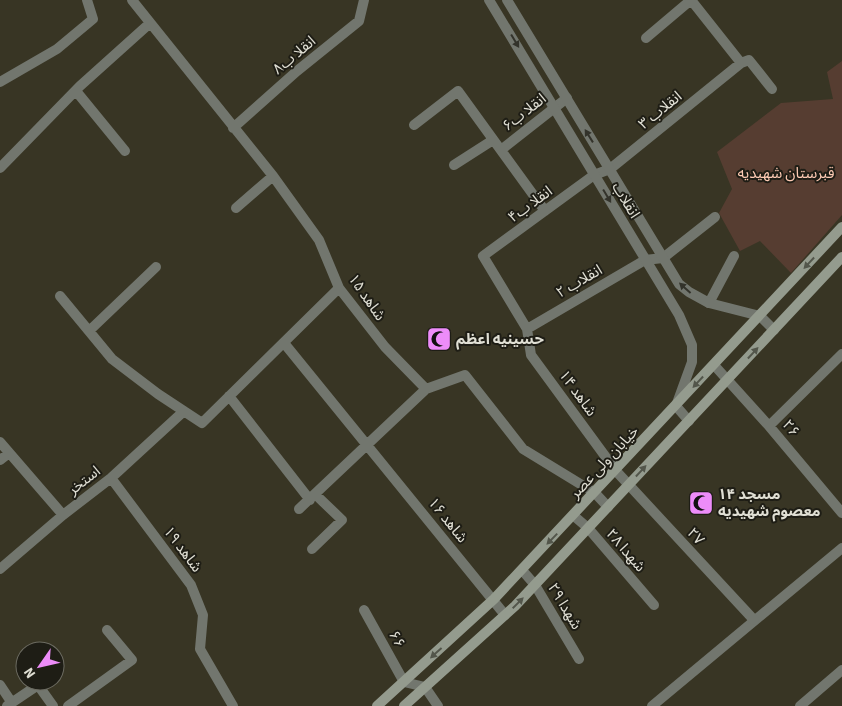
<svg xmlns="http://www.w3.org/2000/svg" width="842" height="706" viewBox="0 0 842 706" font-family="'Source Sans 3','Noto Sans Arabic',sans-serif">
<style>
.green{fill:#563d31}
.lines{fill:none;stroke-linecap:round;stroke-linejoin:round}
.service{stroke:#72766e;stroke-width:10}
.minor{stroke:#72766e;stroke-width:10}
.tertiary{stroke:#72766e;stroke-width:10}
.secondary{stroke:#949b8e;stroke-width:10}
.oneway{fill:#33332b}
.oneway2{fill:#53564b}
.labels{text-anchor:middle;stroke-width:4;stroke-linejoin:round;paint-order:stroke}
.street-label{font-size:15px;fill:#e0dfd4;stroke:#1e1d15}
.park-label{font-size:15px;fill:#fecbb4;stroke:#1e1d15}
.poi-label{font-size:15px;font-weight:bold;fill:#e0dfd4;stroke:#1e1d15;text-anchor:start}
</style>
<rect width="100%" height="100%" fill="#383524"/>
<path class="green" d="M842 61V215L791 273 760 241 740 251 719 213 732 189 717 152 781 103 833 99 827 72Z"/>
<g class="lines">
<path class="service" d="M652 706 842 548"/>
<path class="minor" d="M132 0 273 176 319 240 339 288 385 347 426 389 465 375 523 449 595 493 608 507
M646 38 691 0 741 63 749 60 772 89
M741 63 610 169 594 175 483 256 527 329 531 355 616 471 754 620
M0 82 57 49 93 19 87 0
M76 91 125 151
M414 125 458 91 545 211
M233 128 297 71 359 21 364 0
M501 150 567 98
M454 165 493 140
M0 168 80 86 149 24
M236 208 273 176
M60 296 112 359 158 394 202 423 339 288
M709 303 734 256
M527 329 645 260 663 258 715 217
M89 331 156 267
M284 343 505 615
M714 365 769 426 842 513
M229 396 310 500
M769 426 842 354
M0 442 63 515
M0 460 9 453
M111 478 191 585 203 615 200 649 233 706
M299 509 426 389
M574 516 588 528 654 605
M312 549 342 520 316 495
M0 569 63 515 111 478 184 411
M522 570 535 585 579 659
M364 610 404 682 425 687 438 706
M0 685 12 703
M7 706 38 685 53 706
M68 706 132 660 107 630
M800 706 842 670"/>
<path class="tertiary" d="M489 0 679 315 692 345V362L676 406 689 421
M507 0 679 284 689 292 709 303 760 316 774 330"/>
<path class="secondary" d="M377 706 494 599 842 227
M404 706 515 606 842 257"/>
</g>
<defs><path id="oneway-solid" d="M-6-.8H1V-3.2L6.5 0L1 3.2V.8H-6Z" transform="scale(1.25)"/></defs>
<g class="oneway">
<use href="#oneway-solid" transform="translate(515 41) rotate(59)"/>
<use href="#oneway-solid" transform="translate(589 136) rotate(-122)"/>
<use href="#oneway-solid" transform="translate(607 196) rotate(59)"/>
<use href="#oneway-solid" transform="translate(685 288) rotate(-138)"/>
</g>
<g class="oneway2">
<use href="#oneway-solid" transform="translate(809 263) rotate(133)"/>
<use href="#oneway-solid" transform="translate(753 353) rotate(-47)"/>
<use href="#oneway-solid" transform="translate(698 382) rotate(133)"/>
<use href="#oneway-solid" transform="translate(641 471) rotate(-47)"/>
<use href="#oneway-solid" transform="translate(552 539) rotate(134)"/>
<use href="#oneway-solid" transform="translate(518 603) rotate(-45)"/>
<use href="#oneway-solid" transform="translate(436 653) rotate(138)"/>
</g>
<defs>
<symbol id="mosque-square" viewBox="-11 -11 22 22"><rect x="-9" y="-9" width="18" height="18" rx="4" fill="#ed8cf9" stroke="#1e1d15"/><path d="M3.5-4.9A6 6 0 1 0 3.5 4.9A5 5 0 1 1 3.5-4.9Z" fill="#111"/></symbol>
</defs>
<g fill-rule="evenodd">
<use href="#mosque-square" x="425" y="325" width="28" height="28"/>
<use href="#mosque-square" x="687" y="489" width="28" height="28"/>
</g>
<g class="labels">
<g class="street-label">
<text transform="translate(294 55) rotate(-40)" y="5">انقلا ب۸</text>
<text transform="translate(660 110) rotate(-39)" y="5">انقلاب ۳</text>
<text transform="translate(524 112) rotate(-38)" y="5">انقلا ب۶</text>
<text transform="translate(626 200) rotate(59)" y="5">انقلاب</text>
<text transform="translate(530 204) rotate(-36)" y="5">انقلا ب۴</text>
<text transform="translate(579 281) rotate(-30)" y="5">انقلاب ۲</text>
<text transform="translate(367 297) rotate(55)" y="5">شاهد ۱۵</text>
<text transform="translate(578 393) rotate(54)" y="5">شاهد ۱۴</text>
<text transform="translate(791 428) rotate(50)" y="5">۲۶</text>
<text transform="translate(604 462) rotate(-47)" y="5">خیابان ولی عصر</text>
<text transform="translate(84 480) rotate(-38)" y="5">استخر</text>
<text transform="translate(448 520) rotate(51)" y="5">شاهد ۱۶</text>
<text transform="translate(696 536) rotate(47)" y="5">۲۷</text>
<text transform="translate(183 549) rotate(53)" y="5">شاهد ۱۹</text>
<text transform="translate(626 550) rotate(49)" y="5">شهدا ۲۸</text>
<text transform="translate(565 606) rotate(59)" y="5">شهدا ۲۹</text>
<text transform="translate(397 639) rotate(61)" y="5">۶۶</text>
</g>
<g class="park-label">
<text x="786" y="178">قبرستان شهیدیه</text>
</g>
<g class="poi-label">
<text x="456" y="344">حسینیه اعظم</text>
<text x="718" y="499">مسجد ۱۴<tspan x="718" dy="17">معصوم شهیدیه</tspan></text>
</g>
</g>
<g transform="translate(40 666) rotate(236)"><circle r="24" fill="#1e1d15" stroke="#6c6b61"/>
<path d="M0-4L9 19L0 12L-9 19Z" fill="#ed8cf9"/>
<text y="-8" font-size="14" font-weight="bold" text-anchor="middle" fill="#e0dfd4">N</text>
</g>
</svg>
